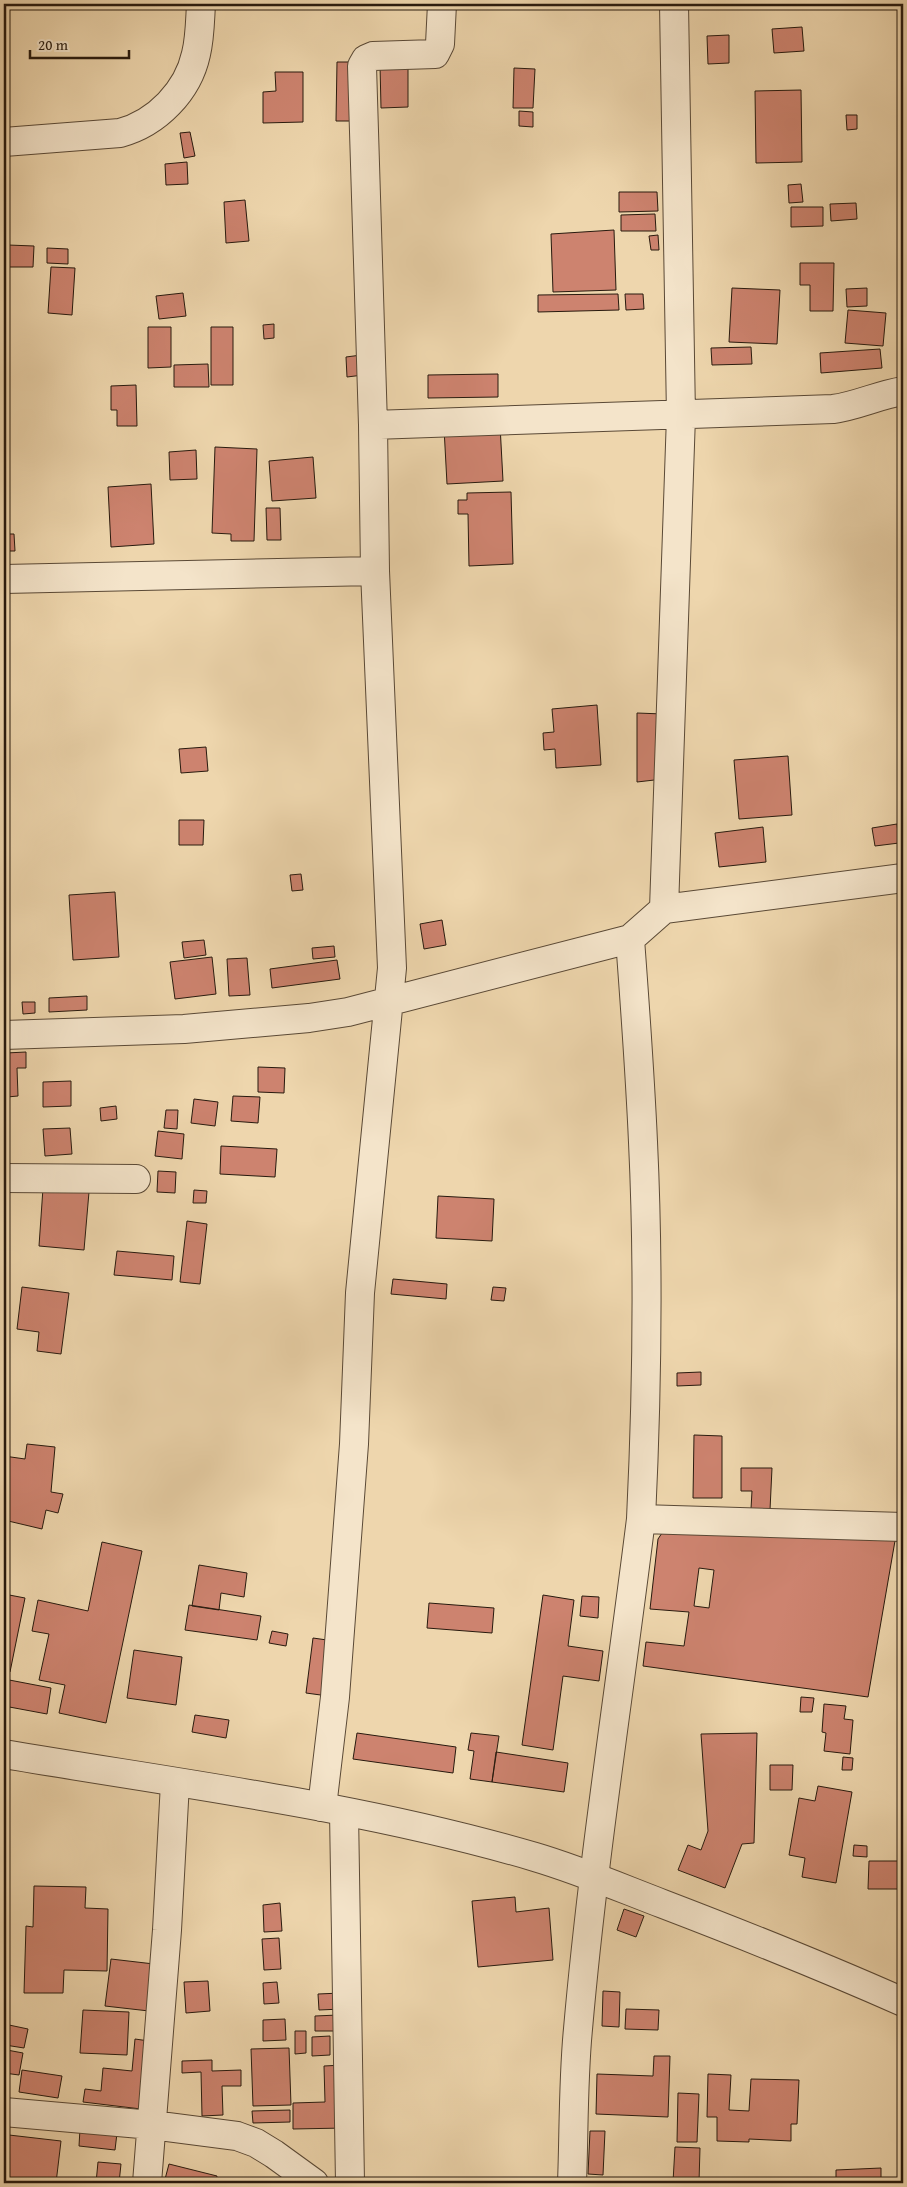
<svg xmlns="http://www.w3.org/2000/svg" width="907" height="2187" viewBox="0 0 907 2187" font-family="'Gentium Book Plus',serif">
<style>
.building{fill:#cd836f;stroke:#281a0e;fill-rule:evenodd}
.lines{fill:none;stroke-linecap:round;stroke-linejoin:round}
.minor-casing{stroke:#5a4936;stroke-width:30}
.tertiary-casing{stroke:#5a4936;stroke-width:30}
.minor{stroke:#f4e4ca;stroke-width:28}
.tertiary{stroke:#f4e4ca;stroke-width:28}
</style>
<rect width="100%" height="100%" fill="#eed6ad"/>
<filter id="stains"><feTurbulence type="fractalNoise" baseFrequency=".004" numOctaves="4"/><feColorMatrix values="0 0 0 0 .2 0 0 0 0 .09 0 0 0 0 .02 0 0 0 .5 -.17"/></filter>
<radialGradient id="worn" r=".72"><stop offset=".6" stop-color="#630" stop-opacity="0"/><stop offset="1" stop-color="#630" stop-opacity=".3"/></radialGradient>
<path class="building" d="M802 27 804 51 774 53 772 29Z
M729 35V63L708 64 707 36Z
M337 62H359L358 121H336Z
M408 64V107L381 108 380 65Z
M514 68 535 69 533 108H513Z
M275 72H303V122L263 123V92L276 91Z
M801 90 802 162 756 163 755 91Z
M519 111 533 112V127L519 126Z
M846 115H857V129L847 130Z
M190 132 195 156 184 158 180 133Z
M187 162 188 184 166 185 165 164Z
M801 184 803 202 789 203 788 185Z
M619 192H657L658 211 619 212Z
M245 200 249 241 226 243 224 202Z
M856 203 857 219 831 221 830 204Z
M791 207H823V226L791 227Z
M655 214 656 231H621V215Z
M614 230 616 290 553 292 551 234Z
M658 235 659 250H651L649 236Z
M8 245 34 246 33 267H8Z
M47 248 68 249V264L47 263Z
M800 263H834L833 311H810V285H800Z
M51 267 75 268 72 315 48 313Z
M732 288 780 290 777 344 729 342Z
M867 288V306L847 307 846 289Z
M183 293 186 316 159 319 156 296Z
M618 294 619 310 538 312V295Z
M625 294H643L644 309 626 310Z
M848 310 886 313 883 346 845 343Z
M274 324V338L264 339 263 325Z
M148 327H171V367L148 368Z
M211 327H233V385H211Z
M751 347 752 364 712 365 711 348Z
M880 349 882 368 821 373 820 353Z
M369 354 371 374 347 377 346 357Z
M208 364 209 387H174V365Z
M498 374V397L428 398V375Z
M136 385 137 426H117V410H111V386Z
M500 425 503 481 447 484 444 428Z
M215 447 257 449 254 541H231V534L212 533Z
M196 450 197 479 170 480 169 452Z
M313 457 316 498 272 501 269 461Z
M151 484 154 544 111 547 108 487Z
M511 492 513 564 469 566 468 514H458V500H467V493Z
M266 508H280L281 540H267Z
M4 534H14L15 551H4Z
M597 705 601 765 556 768 555 749 544 750 543 733 554 732 552 709Z
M637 713 663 714V779L637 782Z
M206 747 208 771 181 773 179 749Z
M788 756 792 815 739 819 734 760Z
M179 820H204L203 845H179Z
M897 824 899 843 875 846 872 828Z
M763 827 766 862 719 867 715 833Z
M301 874 303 890 292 891 290 875Z
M115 892 119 957 73 960 69 895Z
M442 920 446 945 424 949 420 924Z
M204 940 206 955 184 958 182 942Z
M334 946 335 957 313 959 312 948Z
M212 957 216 994 175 999 170 962Z
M247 958 250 995 229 996 227 959Z
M337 960 340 979 272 988 270 969Z
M87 996V1010L49 1012V998Z
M22 1002H35V1013L23 1014Z
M26 1052V1068H17L18 1096 7 1097 6 1053Z
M258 1067 285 1068 284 1093 258 1092Z
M71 1081V1106L43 1107V1082Z
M233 1096 260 1097 258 1123 231 1121Z
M194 1099 218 1102 215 1126 191 1123Z
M116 1106 117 1119 101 1121 100 1108Z
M166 1110H178L177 1129 164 1128Z
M70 1128 72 1154 45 1156 43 1129Z
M158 1131 184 1134 182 1159 155 1156Z
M221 1146 277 1149 275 1177 220 1174Z
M158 1171 176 1172 175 1193 157 1192Z
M43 1188 89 1192 84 1250 39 1246Z
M194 1190 207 1191 206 1203H193Z
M438 1196 494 1199 492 1241 436 1238Z
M187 1221 207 1224 200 1284 180 1282Z
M117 1251 174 1256 172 1280 114 1275Z
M393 1279 447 1284 446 1299 391 1294Z
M22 1287 69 1293 61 1354 37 1351 39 1332 17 1329Z
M493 1287 506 1288 504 1301 491 1300Z
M701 1372V1385L677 1386V1373Z
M694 1435 722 1436V1498H693Z
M27 1444 55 1447 51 1492 63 1494 58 1513 46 1510 42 1529 4 1520V1456L25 1459Z
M741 1468H772L770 1510 751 1509 752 1491H741Z
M666 1527 896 1535 868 1697 643 1666 646 1642 684 1646 689 1612 650 1609 658 1539ZM699 1568 714 1570 709 1608 694 1606Z
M102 1542 142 1551 106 1723 59 1713 65 1685 39 1680 49 1634 32 1631 38 1600 88 1611Z
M199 1565 247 1573 244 1597 221 1593 219 1610 192 1606Z
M4 1594 25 1598 10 1672 4 1671Z
M543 1595 574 1600 568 1646 603 1651 599 1681 563 1676 553 1750 522 1745Z
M582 1596 599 1597 598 1618 580 1616Z
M429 1603 494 1608 492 1633 427 1628Z
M189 1605 261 1616 257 1640 185 1630Z
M272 1631 288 1634 286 1646 269 1643Z
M313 1638 334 1641 328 1696 306 1693Z
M134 1650 182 1657 176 1705 127 1698Z
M4 1679 51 1688 47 1714 4 1706Z
M801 1697 814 1698 812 1712H800Z
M824 1704 846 1706 844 1719 853 1720 850 1754 824 1751 826 1733 822 1732Z
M195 1715 229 1720 226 1738 192 1732Z
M357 1733 456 1747 453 1773 353 1759Z
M471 1733 499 1736 492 1782 470 1779 474 1751 468 1750Z
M757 1733 754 1843 742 1844 725 1888 678 1870 688 1845 701 1850 708 1831 701 1734Z
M496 1752 568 1763 564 1792 492 1782Z
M843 1757 853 1758 852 1770H842Z
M770 1765H793L792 1790H770Z
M818 1786 852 1792 836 1883 802 1877 805 1858 789 1855 799 1798 815 1801Z
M854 1845 867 1846V1857L853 1856Z
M869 1861H900L899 1889H868Z
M34 1886 86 1887 85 1908 108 1909 107 1971 64 1970 63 1993H24L26 1926 33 1927Z
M515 1897 516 1912 549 1908 553 1960 478 1967 472 1901Z
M280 1903 282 1931 264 1932 263 1905Z
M624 1909 644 1916 636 1937 617 1930Z
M279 1938 281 1969 264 1970 262 1939Z
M111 1959 154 1964 149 2011 105 2006Z
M208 1981 210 2011 186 2013 184 1982Z
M277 1982 279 2003 264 2004 263 1983Z
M603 1991 620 1992 619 2027 602 2026Z
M341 1993 342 2009 319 2010 318 1994Z
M626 2009 659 2010 658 2030 625 2029Z
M83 2010 129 2012 127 2055 80 2053Z
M338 2015V2031H315V2016Z
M285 2019 286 2040 263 2041V2020Z
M9 2025 28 2029 24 2048 5 2045Z
M295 2031H306V2053L295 2054Z
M330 2036V2055L312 2056V2037Z
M135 2039 149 2041 141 2109 83 2102 85 2089 101 2091 103 2068 132 2071Z
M289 2048 291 2105 253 2106 251 2049Z
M7 2050 23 2053 19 2075 4 2073Z
M654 2056H670L668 2117 596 2114 597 2074 653 2076Z
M212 2060V2071L241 2070V2086H222L223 2115 202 2116 201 2072 182 2073V2061Z
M343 2065 345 2128 293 2129V2103L325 2102 324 2066Z
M22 2070 62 2076 58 2098 19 2092Z
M708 2074 731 2075 729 2110 749 2111 751 2079 799 2080 797 2124H791V2141L749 2139V2142L717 2141V2117H707Z
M678 2093 699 2094 697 2142H677Z
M290 2110V2122L253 2123 252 2111Z
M80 2129 117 2133 115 2150 79 2146Z
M590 2131H605L603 2175 588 2174Z
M9 2135 61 2141 56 2183H4Z
M675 2147 700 2148 699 2182H673Z
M98 2162 121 2164 119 2183H96Z
M169 2164 217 2176 216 2183H164Z
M881 2168V2183H836V2170Z
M601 2179 634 2180V2183H601Z"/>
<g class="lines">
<defs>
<path id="minor" d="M4 142 120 133C157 123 188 91 196 54 200 38 200 20 201 4
M373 425 833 409C857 406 878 395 903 391
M4 579 375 571
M664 909 681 416 674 4
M4 1035 184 1029 309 1018 348 1012 630 939 664 909 903 878
M4 1178 136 1179
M641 1519 903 1527
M322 1807 335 1697 354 1444 360 1293 392 968 375 571 373 425 362 66 366 59 373 56 435 54 440 44 442 4
M344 1812 350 2183
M4 2112 152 2125 237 2136 256 2143 274 2154 314 2183
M147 2183 167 1930 175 1783
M572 2183C574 2132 573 2080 578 2029 593 1858 620 1689 641 1519 647 1394 649 1268 643 1142 640 1074 635 1006 630 939"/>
<path id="tertiary" d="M4 1754C181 1784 362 1806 535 1857 579 1870 621 1888 663 1904 744 1935 824 1967 903 2002"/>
</defs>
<use href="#minor" class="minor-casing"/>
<use href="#tertiary" class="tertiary-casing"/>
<use href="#minor" class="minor"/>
<use href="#tertiary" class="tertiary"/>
</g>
<rect width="907" height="2187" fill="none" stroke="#eed6ad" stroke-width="20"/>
<rect x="5" y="5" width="897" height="2177" fill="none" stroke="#281a0e" stroke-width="2.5"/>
<rect x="10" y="10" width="887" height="2167" fill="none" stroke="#281a0e"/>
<path d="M30 50v8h99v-8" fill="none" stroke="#281a0e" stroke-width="2.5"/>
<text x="38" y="50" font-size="15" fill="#281a0e" stroke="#f4e4ca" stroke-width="4" paint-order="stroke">20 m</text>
<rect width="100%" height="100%" filter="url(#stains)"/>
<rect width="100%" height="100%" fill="url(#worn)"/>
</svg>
